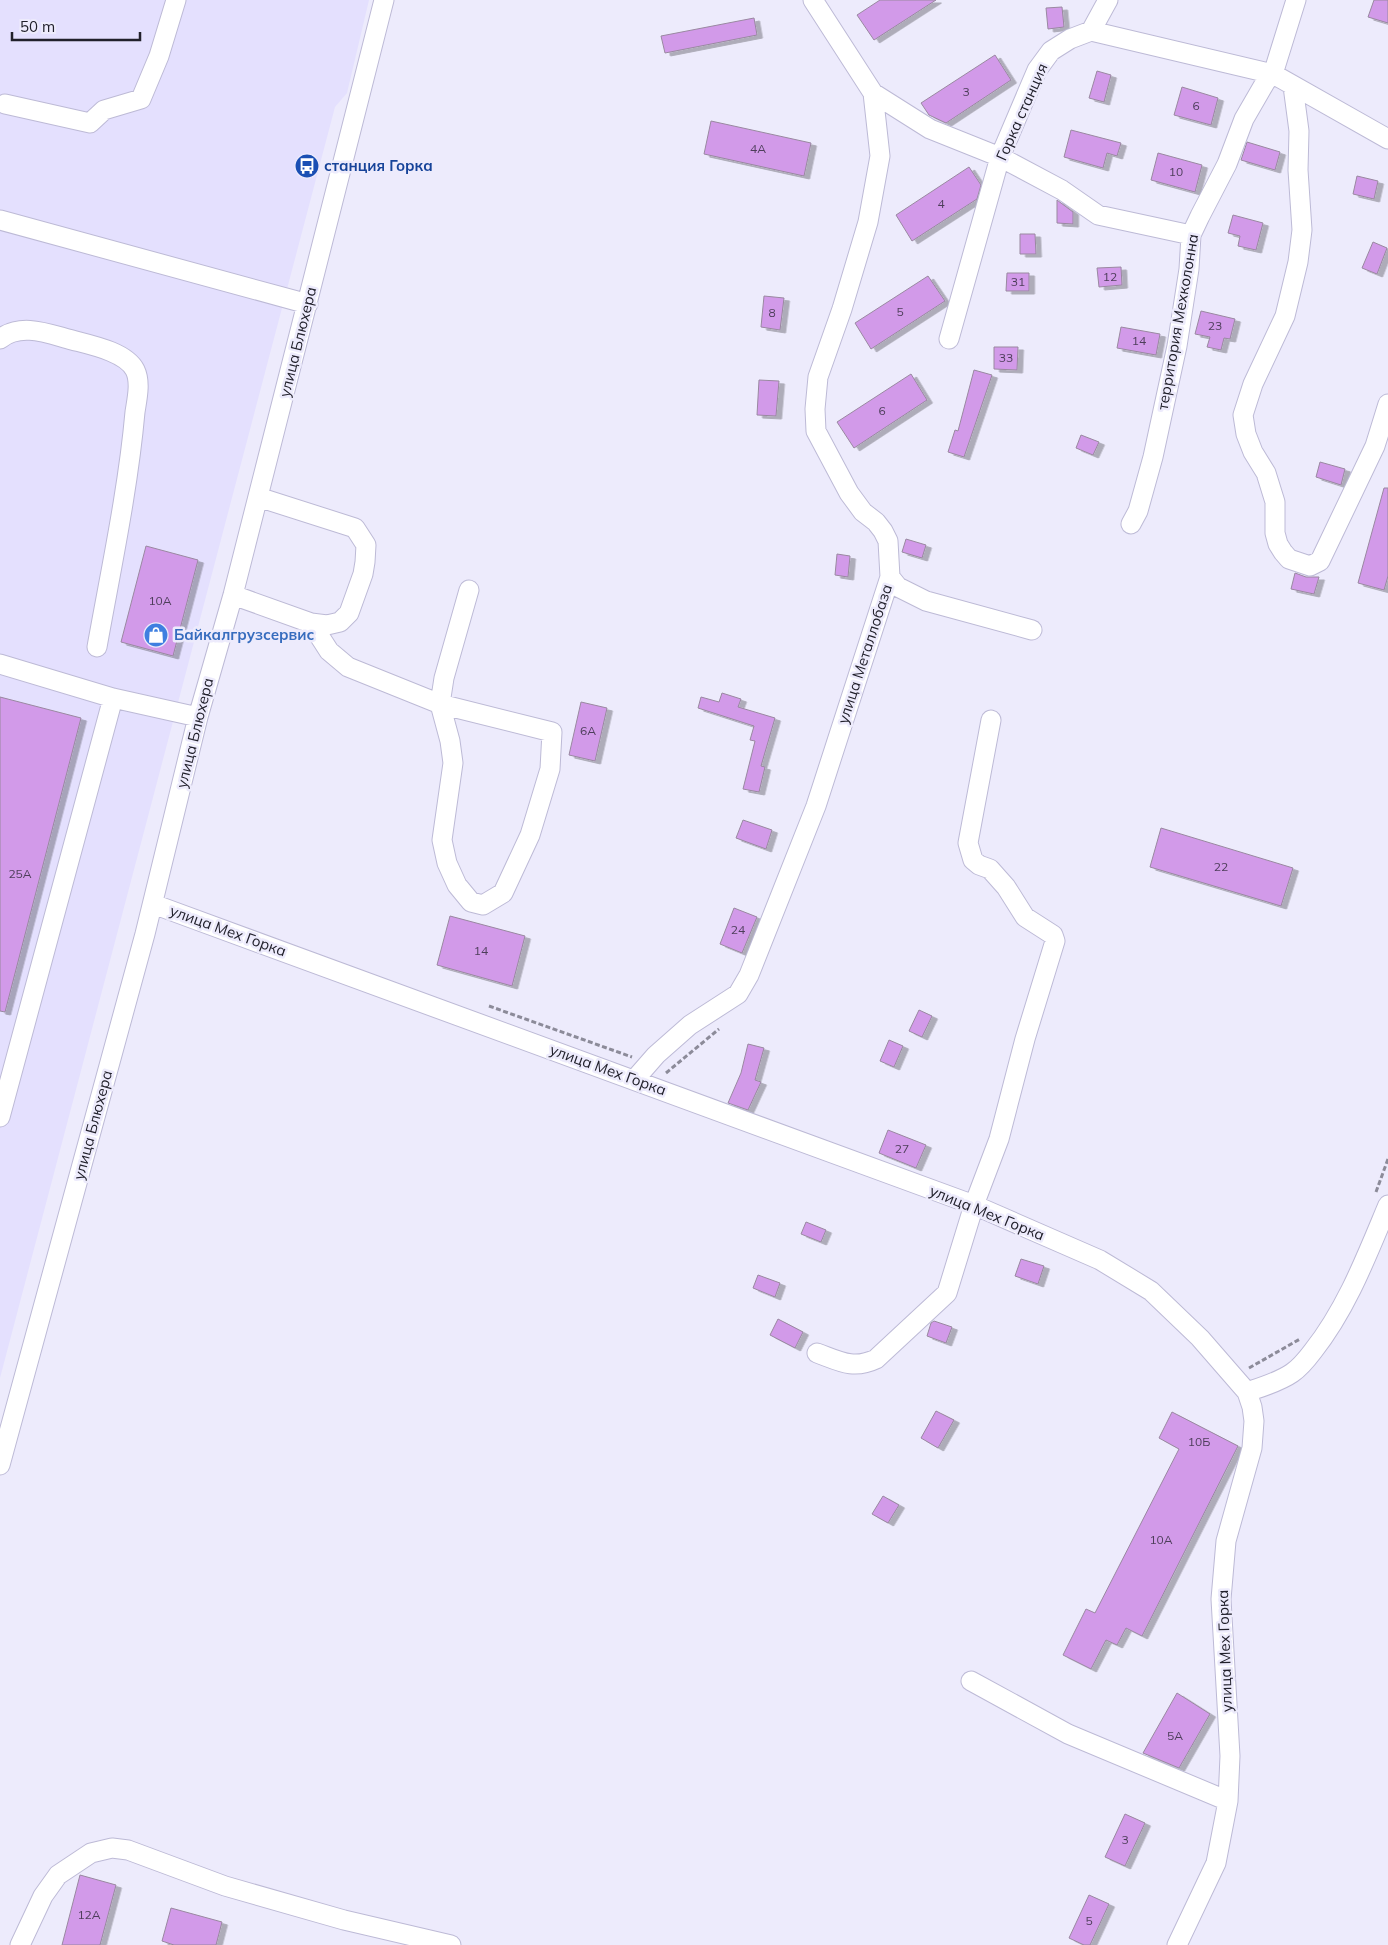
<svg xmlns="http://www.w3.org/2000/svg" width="1388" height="1945" viewBox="0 0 1388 1945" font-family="Mulish,sans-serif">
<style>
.built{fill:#e4e0fe}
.building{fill:#d29ae9;stroke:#9988a0;filter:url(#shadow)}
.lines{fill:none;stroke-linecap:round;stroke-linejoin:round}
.minor-casing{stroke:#bdbad6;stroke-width:21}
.path{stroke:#8c8b99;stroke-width:3;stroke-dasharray:5 2.5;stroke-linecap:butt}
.minor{stroke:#fff;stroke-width:19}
.labels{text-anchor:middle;stroke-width:5;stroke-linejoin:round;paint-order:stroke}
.number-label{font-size:12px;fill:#4d3e5a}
.street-label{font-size:15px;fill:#21202b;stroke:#edebfc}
.transit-label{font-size:15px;font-weight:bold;fill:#164399;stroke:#edebfc;text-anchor:start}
.shop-label{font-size:15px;font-weight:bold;fill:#366cbe;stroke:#edebfc;text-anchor:start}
</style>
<defs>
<filter id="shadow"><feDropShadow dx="5.5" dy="3" stdDeviation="0" flood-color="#0004"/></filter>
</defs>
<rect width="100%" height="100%" fill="#edebfc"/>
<path class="built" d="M0 0H369L347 93 335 107 0 1378Z"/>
<path class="building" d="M880 0H936L874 40 857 15Z
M1374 0H1388V23L1368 17Z
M1062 7 1064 27 1048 29 1046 8Z
M754 18 757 35 665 53 661 36Z
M995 55 1011 80 946 123 929 115 921 103Z
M1097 71 1111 75 1104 102 1089 98Z
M1182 87 1218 98 1211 125 1174 115Z
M711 121 811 143 804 176 704 154Z
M1071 130 1121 143 1117 156 1107 153 1103 168 1064 157Z
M1247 142 1280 152 1275 170 1241 160Z
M1158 153 1202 165 1195 192 1151 180Z
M969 167 981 185 977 199 912 241 896 215Z
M1357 176 1378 181 1374 199 1353 194Z
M1057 200 1073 212V224L1057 223Z
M1233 215 1263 223 1256 250 1238 246 1240 236 1228 233Z
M1020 234H1035L1036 254H1020Z
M1373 242 1387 248 1377 274 1362 268Z
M1121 267 1122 285 1099 287 1097 268Z
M1007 273H1029V291H1006Z
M928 276 945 301 871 349 855 323Z
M764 296 784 298 780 330 761 327Z
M1201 311 1235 319 1230 339 1224 338 1221 350 1207 347 1210 337 1195 334Z
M1121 327 1160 334 1156 355 1117 348Z
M994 347H1018L1017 370 994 369Z
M974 370 992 375 964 457 948 452 955 430 958 431Z
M911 374 927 400 854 448 837 422Z
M759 380 779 381 776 416 757 415Z
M1081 435 1099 442 1093 455 1076 448Z
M1320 462 1345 469 1341 485 1316 477Z
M1384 488H1388V576L1384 590 1358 583Z
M906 539 926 545 922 558 902 552Z
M146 546 198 560 173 656 121 642Z
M837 554 850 556 848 577 835 575Z
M1295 573 1306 577H1319L1314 594 1291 589Z
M722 693 741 699 738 707 775 718 761 766 765 767 759 792 743 789 755 741 750 740 754 726 698 708 701 697 719 702Z
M0 697 81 718 5 1012 0 1011Z
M581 702 607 708 595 761 569 755Z
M743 820 772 830 766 849 736 838Z
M1161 828 1293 868 1281 906 1150 867Z
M734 908 757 917 742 953 720 944Z
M450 916 525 936 512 986 437 965Z
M919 1010 932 1016 922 1037 909 1031Z
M889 1040 903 1046 894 1067 880 1061Z
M748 1044 764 1048 755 1080 761 1082 748 1110 728 1103 741 1073Z
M888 1130 926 1145 916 1168 879 1153Z
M806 1222 826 1230 821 1242 801 1234Z
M1021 1259 1044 1266 1038 1284 1015 1276Z
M758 1275 780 1283 775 1297 753 1288Z
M778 1319 803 1332 795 1348 770 1335Z
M934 1321 952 1327 946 1343 927 1336 931 1323Z
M936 1411 954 1420 938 1448 921 1438Z
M1172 1412 1238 1446 1142 1636 1126 1628 1117 1645 1106 1640 1091 1669 1063 1655 1086 1609 1095 1613 1179 1449 1159 1438Z
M883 1496 899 1505 888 1523 872 1514Z
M1177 1693 1210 1714 1179 1768 1143 1753Z
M1125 1814 1145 1823 1125 1866 1105 1857Z
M80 1875 116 1885 100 1945H62Z
M1089 1895 1109 1904 1090 1945H1084L1069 1938Z
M171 1908 222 1922 216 1945H174L162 1941Z"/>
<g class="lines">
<defs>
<path id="minor" d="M1296 0 1273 74 1388 139
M1091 31 1108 0
M1293 86 1299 131 1298 170 1302 230 1298 262 1285 316 1253 384 1243 415 1246 434 1253 452 1266 473 1275 502V533L1278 544 1283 552 1289 559 1310 566 1320 561 1375 446 1388 404
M873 93 930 129 1000 157 1062 190 1098 215 1191 235
M5 104 90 123 104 110 141 99 159 56 176 0
M0 220 308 304
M0 339C21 322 49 334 72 340 91 345 126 352 135 370 141 382 137 399 135 412 128 490 111 569 97 647
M949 339 1000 157 1037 70 1051 51 1070 39 1091 31 1273 74
M1131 524 1138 511 1153 457 1177 346 1189 269 1191 235 1200 216 1227 164 1244 119 1266 81 1273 74
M890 577 898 587 926 601 1032 630
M233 595 311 623 327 625 340 622 349 613 363 574 365 562 366 545 355 528 258 497
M311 623 329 651 348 667 440 704 552 732 550 769 530 835 503 893 483 905 471 902 457 885 447 863 442 840 453 763 450 741 440 704 444 678 469 590
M0 664 113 698 198 717
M153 904 974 1205 1100 1260 1151 1291 1200 1338 1247 1392 1252 1407 1254 1421 1252 1448 1226 1541 1221 1599 1230 1756 1228 1801 1216 1863 1177 1945
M635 1079 656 1055 690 1025 738 994 749 975 816 806 890 577 888 541 883 531 876 522 863 512 849 493 816 431 815 409 818 377 842 309 868 222 880 156 873 93 813 0
M0 1117 113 698
M817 1353C839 1361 853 1370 876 1359L947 1293 974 1205 999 1139 1025 1039 1055 941 1053 935 1025 917 1006 887 990 869 979 865 973 860 968 843 991 720
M1247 1392C1262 1387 1279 1382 1292 1373 1301 1367 1307 1359 1313 1351 1347 1308 1367 1255 1388 1205
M0 1465 145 934 198 717 233 595 384 0
M971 1681 1068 1734 1228 1801
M20 1945 43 1896 58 1875 91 1853 112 1848 128 1850 225 1886 344 1920 451 1945"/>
</defs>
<use href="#minor" class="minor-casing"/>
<path class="path" d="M489 1006 632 1057
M666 1073 719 1029
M1376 1192 1388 1159
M1249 1368 1300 1339"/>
<use href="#minor" class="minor"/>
</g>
<defs>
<symbol id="bus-disc" viewBox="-11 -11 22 22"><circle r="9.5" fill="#1a4fb4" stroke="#edebfc"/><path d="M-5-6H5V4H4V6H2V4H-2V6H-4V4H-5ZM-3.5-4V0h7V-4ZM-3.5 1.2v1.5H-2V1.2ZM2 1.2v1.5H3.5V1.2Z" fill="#fff"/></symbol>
<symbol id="shop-disc" viewBox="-11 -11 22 22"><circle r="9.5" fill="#3f7fe0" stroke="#edebfc"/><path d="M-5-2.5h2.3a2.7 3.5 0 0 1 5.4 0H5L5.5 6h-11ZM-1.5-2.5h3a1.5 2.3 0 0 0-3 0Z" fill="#fff"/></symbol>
</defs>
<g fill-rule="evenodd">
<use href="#bus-disc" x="293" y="152" width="28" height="28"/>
<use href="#shop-disc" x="142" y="621" width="28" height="28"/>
</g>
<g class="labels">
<g class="number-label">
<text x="966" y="96">3</text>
<text x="1196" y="110">6</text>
<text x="758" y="153">4А</text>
<text x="1176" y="176">10</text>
<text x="941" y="208">4</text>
<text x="1110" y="281">12</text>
<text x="1018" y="286">31</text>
<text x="900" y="316">5</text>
<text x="772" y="317">8</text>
<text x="1215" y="330">23</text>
<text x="1139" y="345">14</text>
<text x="1006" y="362">33</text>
<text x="882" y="415">6</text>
<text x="160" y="605">10А</text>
<text x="588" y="735">6А</text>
<text x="1221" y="871">22</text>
<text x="20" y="878">25А</text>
<text x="738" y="934">24</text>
<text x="481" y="955">14</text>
<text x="902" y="1153">27</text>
<text x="1199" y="1446">10Б</text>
<text x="1161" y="1544">10А</text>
<text x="1175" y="1740">5А</text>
<text x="1125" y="1844">3</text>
<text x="89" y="1919">12А</text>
<text x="1089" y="1925">5</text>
</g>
<g class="street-label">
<text transform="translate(1022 112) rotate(-66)" y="5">Горка станция</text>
<text transform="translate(1178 322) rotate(-80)" y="5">территория Мехколонна</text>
<text transform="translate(298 342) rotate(-76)" y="5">улица Блюхера</text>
<text transform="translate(865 654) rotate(-72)" y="5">улица Металлобаза</text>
<text transform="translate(195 733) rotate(-76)" y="5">улица Блюхера</text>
<text transform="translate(228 931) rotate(20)" y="5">улица Мех Горка</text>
<text transform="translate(608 1070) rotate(20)" y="5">улица Мех Горка</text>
<text transform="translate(93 1125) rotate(-75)" y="5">улица Блюхера</text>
<text transform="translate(987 1213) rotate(22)" y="5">улица Мех Горка</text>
<text transform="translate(1225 1651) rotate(-92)" y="5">улица Мех Горка</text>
</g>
<g class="transit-label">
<text x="324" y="171">станция Горка</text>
</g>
<g class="shop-label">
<text x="174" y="640">Байкалгрузсервис</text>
</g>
</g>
<path d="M12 32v8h128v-8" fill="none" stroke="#21202b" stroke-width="2.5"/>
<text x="20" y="32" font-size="15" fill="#21202b" stroke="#edebfc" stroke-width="4" paint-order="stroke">50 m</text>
</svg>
